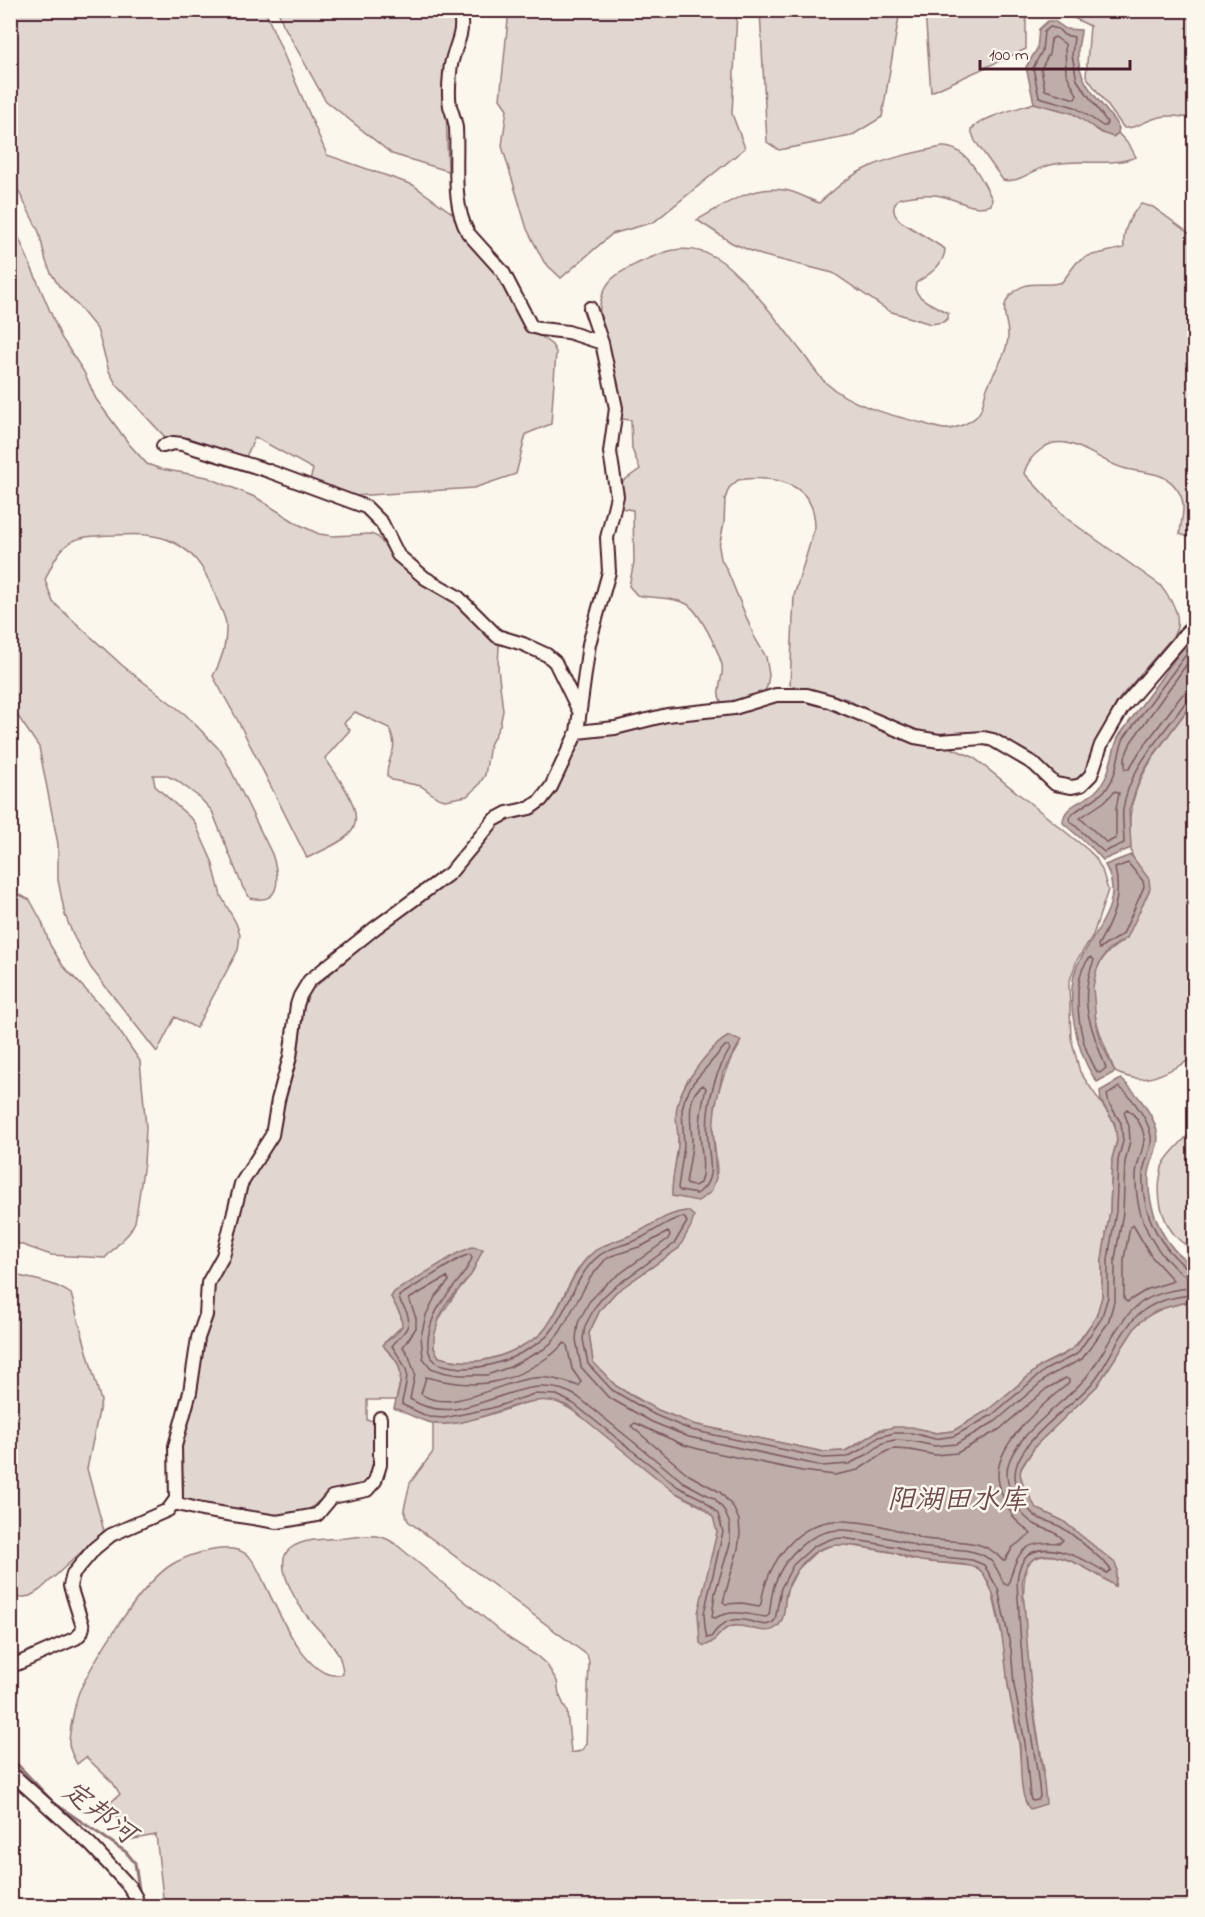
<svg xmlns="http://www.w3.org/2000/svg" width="1205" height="1917" viewBox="0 0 1205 1917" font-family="'Indie Flower','LXGW WenKai TC',sans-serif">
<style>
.green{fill:#e2d7d0;stroke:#967b7e;stroke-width:1.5;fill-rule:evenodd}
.water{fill:#bfadaa;stroke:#907477;stroke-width:1.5}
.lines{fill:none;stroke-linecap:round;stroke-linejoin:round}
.shore{stroke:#79585e;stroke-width:1.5}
.stream{stroke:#907477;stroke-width:3}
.minor-casing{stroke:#4a1f2b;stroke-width:16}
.minor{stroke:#fbf7ec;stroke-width:12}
.labels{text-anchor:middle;stroke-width:5;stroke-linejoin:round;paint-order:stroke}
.water-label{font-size:28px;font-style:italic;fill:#6d4a51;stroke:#fbf7ec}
</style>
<rect width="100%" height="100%" fill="#fbf7ec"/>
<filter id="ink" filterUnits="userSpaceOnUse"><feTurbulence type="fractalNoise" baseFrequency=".0167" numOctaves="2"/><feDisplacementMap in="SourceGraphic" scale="12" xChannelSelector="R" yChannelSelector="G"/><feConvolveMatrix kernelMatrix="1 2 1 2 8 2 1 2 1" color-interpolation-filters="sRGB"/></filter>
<g filter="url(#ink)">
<path class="green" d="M509 10 737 11 732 114 745 148 654 222 612 234 561 278 544 262 527 229 502 146 507 109 500 99Z
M11 11H265L327 155 413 185 456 216 497 271 543 338 552 345 556 352 551 424 526 434 516 474 474 488 354 496 310 480 313 469 255 437 245 459 166 438 116 384 109 371 97 329 79 307 59 286 51 273 46 261 39 232 16 186 11 187Z
M278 11H458L459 25 445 74 448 171 392 154 325 100 283 24Z
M760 11H900L882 117 851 136 779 150 767 142Z
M925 11H1026V49L931 92Z
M1060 11H1194V119C1182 117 1169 114 1156 118 1145 121 1135 129 1124 128L1086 76 1090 26Z
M1034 103 1072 113 1113 137 1118 133 1130 146 1136 157C1108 168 1075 157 1047 166 1032 170 1018 184 1003 180L975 141 971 130C981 117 1017 109 1034 103Z
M942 147C968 146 982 180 992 199L991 205C974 211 961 201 945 197 932 193 919 195 907 197 901 198 897 198 895 204 892 210 895 216 900 221L945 249C944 266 928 275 916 283L915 289C919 301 937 306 948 313V319L943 322 931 324 889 311 833 273 761 255 732 243 697 220C724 205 751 185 784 190 795 191 808 199 819 203 834 190 850 175 869 167 892 157 917 152 942 147Z
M1141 204 1153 207 1194 237V539L1180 534C1181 517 1188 504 1177 489 1164 470 1143 474 1123 468 1099 462 1068 430 1043 448 1032 456 1028 461 1024 473L1066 518 1160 585C1171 600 1184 616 1174 635L1119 699 1113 709 1084 774 1073 781 1061 780 1050 775 1024 751 958 734H922L888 725 847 699 790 685 794 596 815 527C815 482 774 475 738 480L729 488 725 499 724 523 719 547 721 559 727 570 754 636 766 657 769 675 767 687 764 692 747 699 724 705C712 693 725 678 722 665 718 650 700 612 687 604 671 596 653 599 637 595L629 586 634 562 633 510 621 508 622 482 640 469 632 449 631 420 620 419C617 401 616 383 613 365 610 348 602 330 600 312 599 301 604 287 612 279 624 268 645 260 660 254 681 245 706 249 724 263 754 288 777 320 801 351 810 362 816 374 826 383 851 406 891 415 922 423 929 425 937 428 944 429 953 430 970 423 977 416 984 408 983 400 986 391 992 373 1007 356 1008 337 1009 324 999 309 1009 297 1026 276 1042 289 1062 282L1077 262 1088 256 1124 248C1122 231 1130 216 1141 204Z
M10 217 61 337 84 372 96 399 129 444 147 464 161 469 207 477 257 498 298 524 319 534 333 536 371 534 378 537 396 560 412 575 431 588 463 605 496 639 499 645 498 668 503 711 500 725 490 745 485 775 478 786 467 796 445 800 438 798 421 786 392 780 387 776C386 756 401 752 389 728L355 712 344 723 350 730 325 758C336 775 367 812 351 832 344 842 319 852 307 858L238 721 213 676C222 660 227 643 226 624 225 616 221 609 218 602 208 577 199 554 173 542 155 533 133 534 114 535 71 536 62 540 45 580L53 602 123 666 186 715 222 752 272 854C279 875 283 906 250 898L243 888 212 811 199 797 176 780 165 775H153L155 786 194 821 212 861 221 896 236 923 240 934 238 950 196 1028 175 1017 157 1052 91 968 74 937 65 915 58 880V844L39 747 11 706Z
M781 698 827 703 919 741 949 747 973 757 1088 850 1095 857 1102 870 1108 890 1093 935 1077 960 1069 983 1071 1038 1080 1072 1112 1119 1116 1129 1117 1140 1112 1159 1110 1211 1102 1259V1297L1096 1317 1073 1349 1042 1365 988 1410 953 1431 936 1433 925 1430 881 1429 845 1451 824 1452 693 1424 658 1410 616 1386 593 1362 589 1333 600 1310 616 1292 679 1248 688 1211C669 1212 654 1224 638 1232 621 1241 604 1242 589 1256 571 1273 561 1306 547 1327 541 1336 532 1341 522 1346 495 1361 469 1366 439 1357 417 1331 464 1287 476 1265 455 1271 402 1278 391 1297L401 1316 402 1326 383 1344C385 1350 391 1353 395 1359 405 1373 399 1385 396 1400H367V1420L378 1421V1467L367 1483 325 1496 305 1513 287 1516 256 1514 183 1501 182 1447 196 1393 205 1339 213 1317 214 1285 230 1258 247 1186 278 1137 285 1102 297 1059 304 1007 309 992 379 933 454 878 498 826 509 820 532 814 546 805 556 790 577 741 591 736ZM729 1036 739 1046C723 1073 713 1098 713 1131 714 1145 717 1159 717 1173L673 1180 678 1146 679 1099 687 1081 721 1042Z
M1194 700V1058C1164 1072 1148 1088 1115 1072 1098 1028 1070 972 1123 941L1138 867C1130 857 1131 848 1130 836 1125 781 1165 743 1194 700Z
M11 894 20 895 30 900 42 922 50 945 63 966 105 1010 140 1061 146 1127 144 1163 137 1210 135 1222 129 1233 105 1258 51 1255 11 1241Z
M1194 1129V1249C1167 1238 1156 1206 1160 1178 1161 1174 1161 1168 1163 1165 1167 1155 1186 1138 1194 1129Z
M10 1274C31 1279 53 1281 71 1294L101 1401 87 1469 104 1531 40 1590 30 1596 11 1599Z
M1194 1301V1906H164L156 1835 129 1840 110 1803 120 1794 113 1783 86 1757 77 1764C74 1758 69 1750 69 1743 69 1734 76 1697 80 1690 96 1656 141 1584 171 1565 187 1555 214 1547 233 1549 242 1550 250 1556 255 1564 270 1590 303 1687 343 1674 342 1649 326 1639 311 1621 299 1607 270 1562 291 1548 305 1538 329 1539 346 1538 368 1536 379 1531 398 1546L510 1639 537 1656 547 1665 557 1681 559 1694 567 1712 571 1752C579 1753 582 1751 586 1744L589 1662 587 1655 408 1521 404 1509 410 1483 433 1452V1424C453 1425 476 1419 495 1413 513 1408 529 1399 548 1400 574 1401 650 1474 676 1493 691 1504 711 1505 717 1526 721 1540 709 1553 710 1566 710 1588 717 1612 720 1634 730 1622 743 1625 756 1629L783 1612 787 1590 798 1569 817 1551 833 1545 842 1544 896 1553 906 1558 923 1561 971 1566 981 1570 992 1591 1005 1650 1008 1686 1019 1744 1024 1796 1044 1770C1038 1740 1011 1577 1031 1561 1054 1544 1095 1573 1115 1586L1117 1568 1063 1521 1035 1508 1023 1485 1020 1474 1021 1469 1036 1445 1097 1386 1136 1326C1153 1309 1171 1305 1194 1301Z"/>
<path class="water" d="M1048 21H1054L1066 29 1081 30C1081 38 1077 46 1078 54 1078 85 1104 103 1119 128L1118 133 1113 137 1102 133 1072 113 1034 103 1026 67 1037 49 1039 29Z
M1194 636V700L1151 759 1140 778 1129 810 1131 848 1103 860 1094 850 1063 823C1063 805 1084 802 1095 792 1112 777 1110 754 1119 736L1185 645Z
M1131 855 1149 879 1150 889 1127 938 1109 949 1100 962 1096 972 1093 987 1096 1023 1102 1044 1115 1072 1097 1082C1077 1055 1064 998 1077 966 1092 933 1127 903 1105 865Z
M729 1036 741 1041 723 1072 715 1108 713 1130 716 1178 711 1192 698 1201 672 1196C671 1179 677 1162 678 1144 679 1132 674 1119 677 1107 681 1085 710 1046 729 1036Z
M1121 1079C1136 1092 1156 1116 1158 1137 1158 1149 1151 1161 1149 1173 1146 1207 1164 1250 1194 1265V1301C1171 1305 1152 1309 1136 1326L1097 1386 1036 1445 1021 1468 1020 1474 1023 1485 1036 1508 1063 1521 1115 1563 1117 1568 1115 1586C1097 1574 1047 1540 1029 1563 1018 1576 1024 1598 1025 1613 1027 1646 1030 1679 1034 1713 1038 1743 1044 1773 1046 1804L1030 1809C1019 1799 1021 1762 1020 1747 1017 1725 1011 1705 1008 1684 1004 1656 1000 1582 976 1567 959 1562 939 1564 921 1561 912 1559 904 1556 895 1553 887 1550 877 1550 868 1548 839 1543 818 1541 799 1568 793 1575 789 1584 786 1592 784 1602 786 1620 777 1627 766 1637 746 1624 733 1626 719 1628 718 1643 704 1646L700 1643 698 1613 717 1532 713 1517 701 1505 674 1492 571 1408C531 1384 484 1426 442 1424 425 1424 409 1414 394 1408 398 1391 406 1374 395 1359 391 1353 385 1350 383 1344L396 1334 402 1326 401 1316 391 1297 394 1292 458 1253 472 1247 483 1249 471 1275 446 1304 439 1319 434 1337V1348L439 1357C469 1366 495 1361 522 1346 530 1341 539 1338 544 1330 562 1308 569 1277 589 1256 603 1242 621 1241 638 1232 654 1224 669 1212 688 1211L694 1216 691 1226 679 1248 616 1292 600 1310 589 1333 593 1362 616 1386 634 1397 658 1410 693 1424 824 1452 845 1451 861 1443 876 1432 893 1427H912L936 1433 953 1431 988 1410 1042 1365 1063 1355 1077 1345 1096 1317 1102 1297V1259L1110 1211 1112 1159 1117 1141 1115 1124 1101 1101 1100 1091Z"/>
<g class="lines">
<path class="shore" d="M1050 27 1058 29 1064 35 1074 37 1072 55 1077 80 1107 122 1106 126H1103L1075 107 1039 97 1033 68 1042 51 1044 32Z
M1055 37 1065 44 1066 73 1077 95 1075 99 1045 90 1041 69 1049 54 1051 39Z
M1194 644 1124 738C1117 754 1118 774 1107 788 1097 801 1079 805 1069 818L1070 821 1104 852 1124 843C1124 832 1122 821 1123 810 1128 768 1164 734 1187 700L1194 698
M1194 654 1131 742 1125 757V769H1129L1140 751 1182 695 1188 691 1194 690
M1115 791 1119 793 1116 809V838L1107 843 1080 818 1104 802Z
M1128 863 1143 881 1144 887 1123 934 1099 949 1098 945C1113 919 1122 898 1115 868Z
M1091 957 1094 960C1077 1002 1092 1029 1106 1068L1100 1073 1097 1072C1093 1064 1088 1055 1085 1046 1078 1024 1071 974 1091 957Z
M725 1046H729L730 1049C718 1070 713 1082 709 1106 707 1118 707 1131 708 1143 710 1163 716 1181 697 1194L680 1191 678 1188 684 1146 682 1110 684 1101 692 1084Z
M703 1085 706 1088C702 1103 700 1116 700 1131 700 1148 706 1166 700 1183L694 1186 688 1185 686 1183C688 1170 691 1157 692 1144 692 1125 684 1097 703 1085Z
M1133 1225 1151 1256 1173 1280 1171 1282 1148 1289 1127 1302 1124 1299V1259L1130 1227Z
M1194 1270C1186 1269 1181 1263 1176 1258 1153 1236 1141 1204 1143 1173 1144 1161 1153 1148 1151 1137 1150 1122 1131 1095 1119 1087L1107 1095 1109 1103 1121 1123 1123 1141 1118 1160 1116 1211 1108 1259V1297L1101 1319 1077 1354 1045 1370 992 1415 954 1436 935 1439 912 1433H894L879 1437 864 1448 847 1457 823 1458 691 1430 655 1415 612 1390 588 1364 583 1339 585 1326 595 1307 603 1297 613 1288 674 1244 687 1222 684 1217C668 1219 654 1232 639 1239 623 1246 607 1247 594 1260 574 1280 567 1312 549 1334 543 1341 535 1345 527 1350 500 1365 471 1374 440 1364 425 1358 427 1340 430 1328 438 1296 461 1286 472 1258L470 1254 460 1258 399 1296C399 1302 402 1304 405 1309 415 1327 402 1333 392 1346 411 1375 409 1369 402 1402L403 1405 429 1417 444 1418 492 1408 534 1394 557 1395 574 1404 678 1487 704 1500 718 1514 723 1532 704 1613 705 1628 707 1638 711 1637C737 1599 761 1637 775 1620L781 1588 793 1565 814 1546 831 1539 843 1538 898 1547 908 1552 924 1555 972 1560 984 1565 998 1589 1011 1649 1014 1685 1025 1743 1030 1796 1031 1800 1033 1801 1038 1800 1040 1797C1038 1769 1032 1743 1028 1715 1024 1682 1021 1648 1019 1615 1019 1597 1013 1577 1023 1561 1041 1534 1088 1561 1107 1573L1111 1570C1105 1561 1068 1530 1059 1526 1052 1522 1044 1521 1037 1517 1026 1510 1019 1495 1016 1483 1006 1446 1073 1407 1093 1382 1110 1361 1119 1332 1139 1314 1154 1301 1176 1296 1194 1295
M1194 1278C1184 1277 1178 1271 1171 1264 1147 1241 1135 1209 1136 1176 1136 1163 1143 1152 1144 1140 1145 1129 1135 1114 1127 1109L1124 1112 1129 1126 1130 1141 1125 1162 1123 1212 1115 1259V1298L1108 1323 1082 1359 1049 1376 996 1421 956 1444 935 1446 911 1441 894 1440 883 1443 868 1454 849 1464 822 1466 689 1437 652 1422 608 1397 581 1367 576 1339 578 1323 589 1302 607 1283 668 1239 670 1235 668 1232 642 1246 611 1256 605 1260 590 1278 560 1332 551 1343 544 1349 510 1367 487 1375H461L446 1373 431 1368 423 1358 421 1336 426 1315 435 1297 449 1281 447 1277 409 1299 416 1318V1328L403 1347 409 1356 415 1374 410 1399C467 1436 521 1361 578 1397L683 1482 715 1499 724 1510 730 1524V1544L715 1593 712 1617 715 1618C734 1608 747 1615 766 1617L769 1615C771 1604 771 1594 775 1583 785 1555 812 1529 843 1530 861 1531 880 1536 897 1540 905 1541 911 1545 919 1547 940 1551 973 1545 990 1560 997 1566 1000 1576 1004 1584L1008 1585C1018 1552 1021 1540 1060 1543L1063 1540C1057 1531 1046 1530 1036 1525 1020 1517 1008 1493 1007 1475 1005 1439 1068 1402 1088 1375 1106 1351 1117 1320 1142 1302 1156 1293 1178 1288 1194 1288
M565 1343 567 1345 572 1369 581 1382 579 1386C563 1381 550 1376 533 1378 501 1381 451 1415 421 1394L426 1377C474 1390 509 1386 551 1355 556 1352 560 1346 565 1343Z
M1066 1378 1069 1380V1383C1045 1402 998 1441 998 1474 998 1489 1006 1505 1014 1518 1019 1524 1026 1528 1031 1534L1013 1547 1005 1560H1002C983 1536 951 1543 925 1539 917 1537 911 1534 903 1532 886 1526 863 1522 844 1521 799 1518 766 1563 761 1604L759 1606 742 1603 726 1604 723 1602 738 1549 740 1534 739 1520 733 1507 720 1492 689 1475 631 1426 635 1423 684 1445 702 1450 802 1471 835 1475 858 1470 887 1451 895 1449 910 1450 935 1455 957 1453 1000 1429 1046 1389Z"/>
<path class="stream" d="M10 1760 18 1765 54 1803 126 1852 135 1863 140 1896"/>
<defs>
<path id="minor" d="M459 10C467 36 451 49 450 73 449 83 448 96 450 106 452 113 455 120 456 128 458 162 451 202 468 233L503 272 531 326 541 329 568 332 602 343
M163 446 173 443 182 444 266 470 366 507 382 523 398 555 425 578 458 597 497 636 523 644 547 655 555 662 579 711
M577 732 615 728 667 715 734 708 776 695H807L829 701 915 737 939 741 984 738 993 740 1034 764 1055 784 1072 787 1081 785 1091 775 1101 745 1123 707 1194 624
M174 1503 202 1510 277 1522 317 1515 332 1497 367 1490 375 1481 380 1465V1418
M10 1667 76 1638 81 1633 83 1627 70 1586 73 1574 95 1548 111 1535 168 1510 176 1499 175 1446 190 1392 198 1338 206 1315 208 1283 223 1256 241 1184 272 1135 278 1100 290 1057 297 1005 300 996 309 981 375 928 450 873 494 820 507 813 530 808 541 800 551 787 577 732 589 644 609 572 607 538 617 496 610 452 616 408 602 343 590 308
M10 1772 91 1845 129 1886 136 1898 137 1906"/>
</defs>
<use href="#minor" class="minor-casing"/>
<use href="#minor" class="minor"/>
</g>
</g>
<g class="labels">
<g class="water-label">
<text x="957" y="1508">阳湖田水库</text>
<text transform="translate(100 1811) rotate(37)" y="10">定邦河</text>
</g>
</g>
<rect width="1205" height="1917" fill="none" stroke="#fbf7ec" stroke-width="36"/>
<rect x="18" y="18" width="1169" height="1881" fill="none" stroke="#4a1f2b" stroke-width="2" filter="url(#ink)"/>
<path d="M980 60v9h150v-9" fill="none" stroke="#4a1f2b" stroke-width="3"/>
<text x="989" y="60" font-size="18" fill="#4a1f2b" stroke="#fbf7ec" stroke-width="4.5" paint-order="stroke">100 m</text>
</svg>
